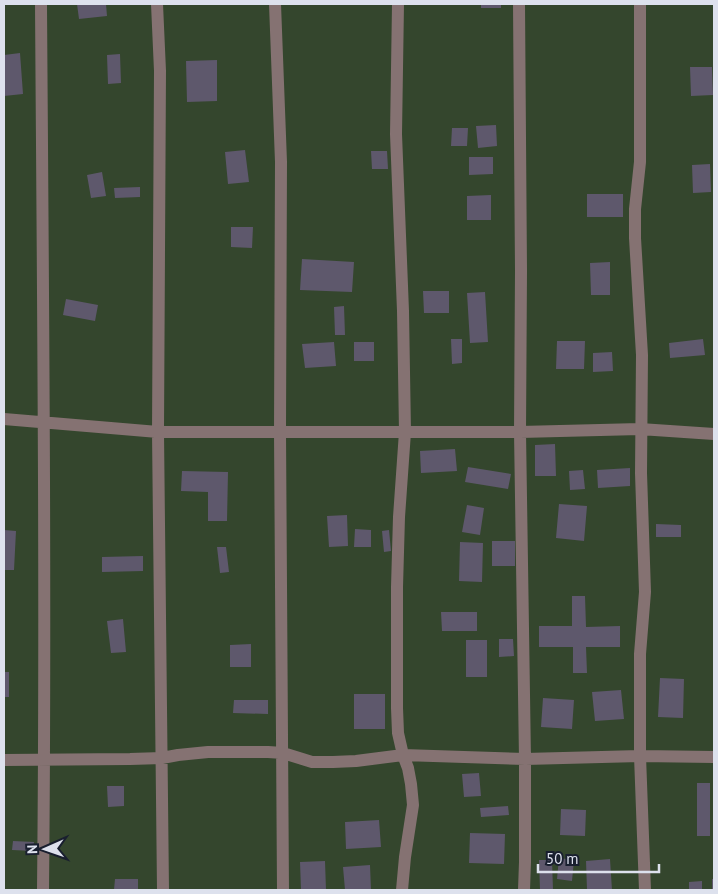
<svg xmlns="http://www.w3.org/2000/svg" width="718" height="894" viewBox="0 0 718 894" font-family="'PT Sans',sans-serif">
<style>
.green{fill:#34462d}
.building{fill:#5e586c}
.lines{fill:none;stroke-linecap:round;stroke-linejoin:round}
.minor{stroke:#857272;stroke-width:12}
</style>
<rect width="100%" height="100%" fill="#23293a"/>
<path class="green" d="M4 4H714V890H4Z"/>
<path class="building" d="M77 4H106L107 16 79 19Z
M481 4H501V8H481Z
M20 53 23 94 4 96V55Z
M120 54 121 83 108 84 107 55Z
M217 60V101L187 102 186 61Z
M690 67H712L713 95 691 96Z
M496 125 497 146 478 148 476 126Z
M452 128H468L467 146H451Z
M245 150 249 182 228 184 225 152Z
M371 151H387L388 169H372Z
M469 157H493V174L469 175Z
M710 164 711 192 693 193 692 165Z
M102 172 106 196 91 198 87 175Z
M140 187V197L115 198 114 188Z
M587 194H623V217H587Z
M491 195V220H467V196Z
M231 227H253L252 248 231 247Z
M302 259 354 262 352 292 300 290Z
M610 262V295H591L590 263Z
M423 291H449V313H424Z
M485 292 488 342 470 343 467 293Z
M66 299 98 305 95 321 63 315Z
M344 306 345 335H335L334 307Z
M451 339H462V363L452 364Z
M703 339 705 355 670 358 669 343Z
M557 341H585L584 369H556Z
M334 342 336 366 305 368 302 344Z
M354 342H374V361H354Z
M612 352 613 371 593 372V353Z
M555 444 556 476H535V445Z
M455 449 457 471 421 473 420 451Z
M468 467 511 474 508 489 465 482Z
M630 468V486L598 488 597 470Z
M583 470 585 489 570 490 569 471Z
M182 471 228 472 227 521H208V492L181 491Z
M559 504 587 506 584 541 556 538Z
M467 505 484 508 480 535 462 532Z
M347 515 348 546 329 547 327 516Z
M656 524 681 525V537H656Z
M355 529 371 530V547H354Z
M4 530 16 531 14 570H4Z
M389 530 391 551 384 552 382 531Z
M492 541H515V566H492Z
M460 542 483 543 482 582 459 581Z
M217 547H226L229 572 220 573Z
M143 556V571L102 572V557Z
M572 596H585L586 627 620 626V647H586L587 673H573V647H539V626H572Z
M441 612H477V631H442Z
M123 619 126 652 111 653 107 621Z
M499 639H513L514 656 499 657Z
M466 640H487V677H466Z
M251 644V667H230V645Z
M4 672H9V697H4Z
M660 678 684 679 683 718 658 717Z
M621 690 624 719 595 721 592 692Z
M354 694H385V729H354Z
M543 698 574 700 572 729 541 727Z
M234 700H268V714L233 713Z
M479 773 481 796 464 797 462 774Z
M697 783H710V836H697Z
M107 786H124V806L108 807Z
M508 806 509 815 481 817 480 808Z
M561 809 586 810 585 836 560 835Z
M379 820 381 847 346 849 345 822Z
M470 833 505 834 504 864 469 863Z
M13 841 34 842 33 851 12 850Z
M559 858 574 860 572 881 557 879Z
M610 859 612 890H587L586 861Z
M539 860H552L553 890H540Z
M325 861 326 890H301L300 862Z
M370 865 371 890H345L343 867Z
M115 879H138V890H114Z
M712 879H714V890H712Z
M702 881V890H689V882Z"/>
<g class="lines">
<path class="minor" d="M41 4C43 299 46 595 43 890
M157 4 160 71 158 432 163 890
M275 4 281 162 280 432 283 890
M398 4 396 134 403 311 405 432 399 517 397 587V708L398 733 403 755 408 768 411 784 413 805 405 857 402 890
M519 4 521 271 520 432 525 759V862L524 890
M640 4V162L635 209V238L642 355 641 473 645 592 640 654V756L645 890
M4 419 158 432H520L640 429 714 434
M4 760 130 759 162 758 178 755 208 752H268L283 753 312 762H333L356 761 403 755 525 759 640 756 714 757"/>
</g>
<rect width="718" height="894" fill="none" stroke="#dde1ed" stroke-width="10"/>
<g transform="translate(45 849) rotate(268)" stroke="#191f2f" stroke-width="4" paint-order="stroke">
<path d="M0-4L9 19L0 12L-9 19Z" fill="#dde1ed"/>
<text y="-8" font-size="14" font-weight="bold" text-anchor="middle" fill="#dde1ed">N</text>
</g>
<path d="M538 864v8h121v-8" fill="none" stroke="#dde1ed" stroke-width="2.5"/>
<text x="546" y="864" font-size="15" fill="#dde1ed" stroke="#191f2f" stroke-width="4" paint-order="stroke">50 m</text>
</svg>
